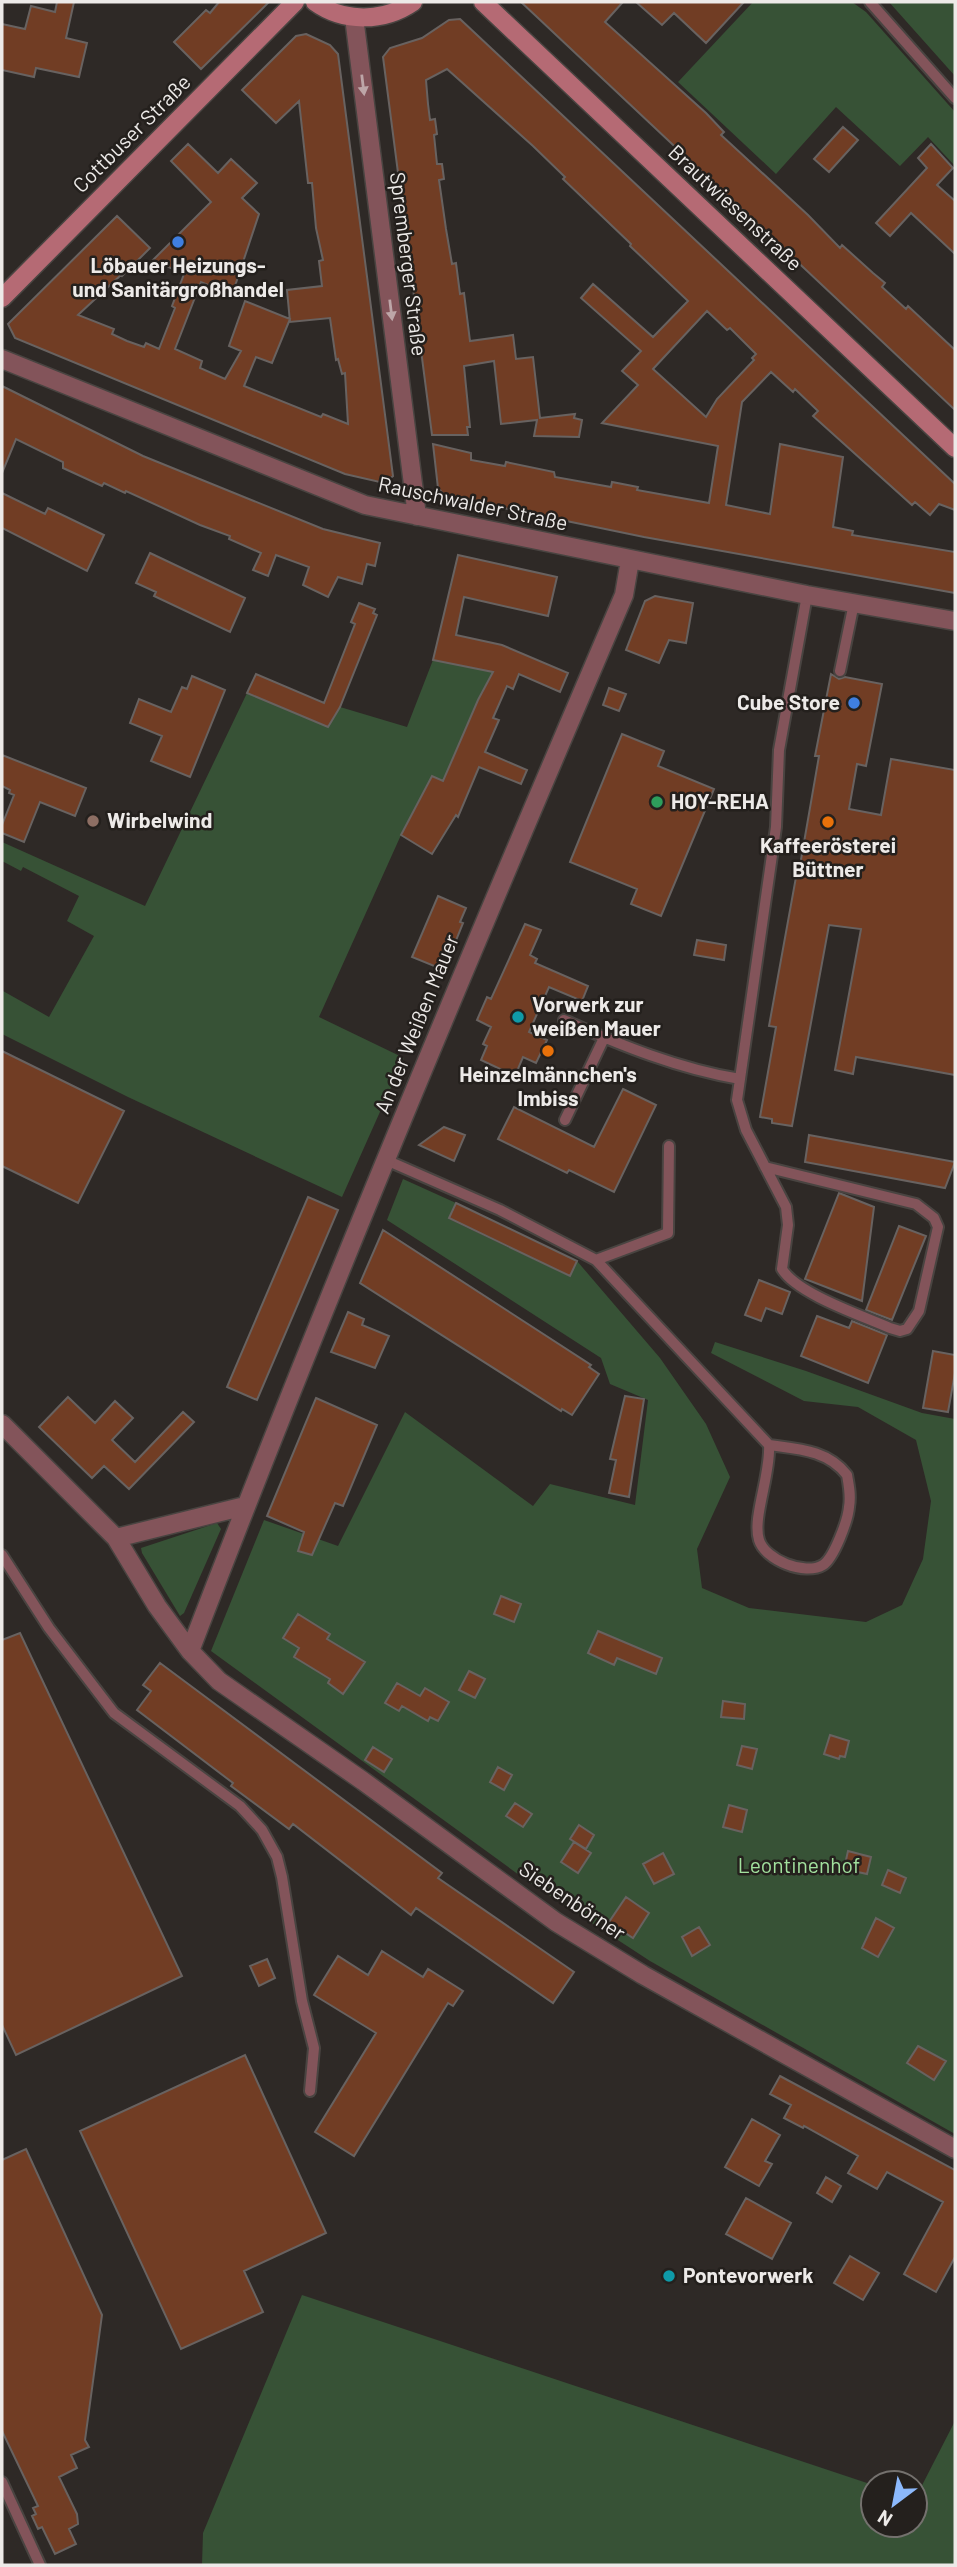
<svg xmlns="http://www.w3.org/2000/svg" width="957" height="2567" viewBox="0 0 957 2567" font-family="Barlow,sans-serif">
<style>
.green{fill:#375236}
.building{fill:#713d24;stroke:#686260;stroke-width:2;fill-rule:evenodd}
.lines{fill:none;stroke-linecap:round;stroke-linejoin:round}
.lane-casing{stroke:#494441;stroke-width:14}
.street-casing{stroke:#494441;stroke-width:21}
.secondary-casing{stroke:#494441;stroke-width:21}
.lane{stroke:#83545a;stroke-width:10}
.street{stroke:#83545a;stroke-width:18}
.secondary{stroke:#b56a74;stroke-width:18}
.oneway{fill:#bda6a8}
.shop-dot{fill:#3f7fe0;stroke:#24201d;stroke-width:2.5}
.leisure-dot{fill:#2e9e5b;stroke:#24201d;stroke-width:2.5}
.education-dot{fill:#8d6e63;stroke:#24201d;stroke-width:2.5}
.food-dot{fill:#e8710a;stroke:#24201d;stroke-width:2.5}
.culture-dot{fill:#0f9aa8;stroke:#24201d;stroke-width:2.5}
.labels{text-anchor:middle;stroke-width:5;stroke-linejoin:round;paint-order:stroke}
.street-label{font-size:21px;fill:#edeae8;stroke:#24201d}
.poi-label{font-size:21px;font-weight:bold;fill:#edeae8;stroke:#24201d;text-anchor:start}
.park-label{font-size:21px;fill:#a2e19e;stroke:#24201d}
</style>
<rect width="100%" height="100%" fill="#2e2926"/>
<path class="green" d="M753 2H852L866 12 955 112V166L928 137 900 166 836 107 776 174 678 82Z
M889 2H955V76Z
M433 660 493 672 478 700 444 782 432 776 401 835 319 1017 404 1058 342 1197 128 1097 2 1034 3 991 49 1017 94 936 67 921 79 896 23 867 21 871 2 861V842L145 906 247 693 328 727 340 707 407 727Z
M403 1179 456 1203 449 1219 569 1276 577 1261 660 1358 706 1424 730 1477 697 1549 702 1588 749 1608 866 1622 902 1605 923 1559 931 1501 916 1440 858 1407 804 1401 711 1353 715 1342 806 1371 922 1413 955 1419V2134L650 1961 526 1880 211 1651 264 1520 338 1546 405 1412 533 1506 550 1484 635 1505 648 1400 610 1384 601 1358 387 1220Z
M217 1523 221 1529 184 1613 180 1616 142 1553 141 1548Z
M302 2295 873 2485V2525H915V2499L955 2421V2565H202L203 2533Z"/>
<path class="building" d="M57 2H74L66 38 87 43 79 77 36 68 34 77 2 70V24L25 29 31 6 55 12Z
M219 2H269L201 69 174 42 206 10 210 13Z
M521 2H623L605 22 706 113 724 132 721 135 808 215 840 248 842 245 873 273 885 283 882 287 906 309 908 306 955 350V410Z
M636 2H744L706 43 674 13 662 25Z
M460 19 955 484V510L939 504 930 515 915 502 912 505 813 416 818 411 795 389 793 392 771 372 742 402 726 505 770 514 780 444 843 457 833 527 853 531 852 535 955 552V593L644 537 445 496 438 488 433 444 471 453V460L505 466 506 462 554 472 555 477 611 487 612 482 638 487 637 490 709 503 718 446 602 423 638 385 622 371 641 351 581 298 593 284 653 337 688 301 630 246 631 244 563 179 565 177 533 146 447 69 426 80 428 104 430 120 435 119 437 134 434 135 437 164H442L444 179 439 180 446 229 452 264 456 263 460 294 464 293 470 341 513 335 516 359 533 357 540 418 575 414 574 418 582 420 579 437 534 436 537 420 501 424 494 361 464 366 470 427H467L468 435H432L383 57 390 48 422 38 449 20ZM707 311 727 330 730 328 756 354 752 358 754 360 717 399 706 417 653 369Z
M306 34 330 45 338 54 393 476 384 483 345 474 15 338 8 324 117 216 150 248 122 276 121 275 78 315 114 329 112 334 127 341 144 347 146 343 159 349 175 308 172 306 184 274 153 260 211 202 171 161 188 144 218 173 231 159 257 183 242 198 259 214 232 295 201 282 175 349 202 361 200 368 225 379 241 351 229 346 245 301 290 319 272 363 256 357 244 386 321 417 323 414 348 424 345 373 342 374 338 359 336 360 330 318 290 322 287 290 322 286 319 261 323 260 316 228 312 183H308L299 101 276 123 242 90 296 36Z
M843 127 858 140 829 172 814 159Z
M931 144 953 168 937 185 955 201V254L911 213 890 236 876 223 927 168 918 158Z
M2 386 143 456 323 529 380 543 375 566 367 564 362 584 338 577 328 597 303 585 309 567 276 555 268 576 253 570 261 553 229 539 230 536 200 525 126 491 125 493 104 483 102 486 63 468V462L16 439 2 473Z
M2 493 45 514 48 508 104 535 87 571 2 528Z
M150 553 245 598 230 632 154 596 156 592 136 583Z
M458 555 557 577 548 616 464 597 456 635 502 645 568 673 560 692 519 674 513 689 507 686 493 718 499 720 485 752 527 770 521 784 479 767 458 817 456 815 432 854 401 835 432 776 443 781 478 700 493 672 433 660Z
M655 596 693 603 686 643 669 640 659 663 626 650 645 601Z
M359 603 375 609 373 613 377 615 340 707 328 727 247 693 256 674 324 703 355 624 351 622Z
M831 674 839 679 845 677 882 684 866 766 857 764 849 809 881 815 891 759 955 770V1075L856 1057 853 1074 835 1070 861 929 829 925 792 1126 772 1123V1119L760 1117 776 1027 769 1026 796 877H798L819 756H815Z
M192 676 225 690 190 777 151 761 162 736 130 723 139 699 171 712 182 687 187 689Z
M609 688 626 694 619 711 603 705Z
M622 734 664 751 658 766 714 789 661 916 631 904 637 889 570 862Z
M2 755 86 788 75 816 40 802 24 842 2 833V825L14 795 9 793 10 790 2 786Z
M438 896 466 908 460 922 463 923 444 970 412 957Z
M525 924 541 930 530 955 537 959 535 963 588 986 582 1001 549 987 529 1032 547 1040 536 1063 523 1057 515 1076 481 1060 487 1046 483 1044 491 1027 477 1020 487 997 491 999Z
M697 940 726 945 724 960 694 955Z
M2 1051 124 1111 78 1203 2 1166Z
M623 1089 656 1105 614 1192 569 1170 567 1173 498 1139 514 1107 594 1147Z
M444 1127 465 1135 454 1161 419 1145Z
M809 1135 885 1149 955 1162 945 1188 805 1162Z
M839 1193 874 1207 862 1301 805 1279Z
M308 1197 338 1210 257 1400 227 1387Z
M456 1203 577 1261 570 1276 449 1218Z
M899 1226 926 1236 892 1320 866 1310Z
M383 1230 591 1365 589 1367 599 1374 572 1415 562 1409 561 1411 360 1283Z
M759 1280 790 1292 782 1314 766 1308 761 1321 745 1315Z
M348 1312 364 1319 362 1325 389 1336 375 1368 331 1352Z
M817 1316 849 1328 852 1321 887 1335 868 1383 801 1356Z
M933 1351 955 1355V1373L948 1412 923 1408Z
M625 1396 644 1399 629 1497 609 1493 616 1460 610 1459Z
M68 1397 95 1423 115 1401 133 1418 112 1440 135 1462 183 1412 194 1422 129 1489 104 1466 92 1478 39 1427Z
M316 1398 377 1425 343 1506 335 1503 312 1555 298 1551 304 1532 267 1516Z
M501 1596 521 1604 514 1622 494 1614Z
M298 1614 330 1634 327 1639 365 1662 343 1694 328 1683 330 1679 294 1657 299 1648 283 1638Z
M598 1631 662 1658 656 1674 617 1658 614 1665 588 1653Z
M20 1633 182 1976 16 2055 2 2025V1640Z
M160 1663 442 1873 438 1878 574 1972 553 2003 416 1908 411 1915 293 1824 289 1829 231 1786 233 1783 137 1710 151 1691 143 1685Z
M469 1671 485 1679 475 1698 459 1690Z
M397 1683 420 1696 425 1688 449 1702 438 1721 430 1717 428 1721 402 1706 399 1711 385 1703Z
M723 1701 745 1704 744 1719 721 1717Z
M830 1735 849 1741 845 1757 840 1756 839 1759 824 1754Z
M742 1746 757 1749 752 1769 737 1765Z
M373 1747 392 1759 384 1772 365 1760Z
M498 1767 512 1775 504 1790 490 1782Z
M515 1803 532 1814 523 1827 506 1816Z
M729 1805 747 1810 742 1832 723 1827Z
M579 1825 594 1835 586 1849 570 1839Z
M574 1842 591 1853 578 1873 561 1862Z
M848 1851 871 1857 867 1874 844 1869Z
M663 1853 674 1874 654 1884 643 1864Z
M888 1870 906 1878 900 1893 882 1885Z
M626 1897 649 1913 633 1938 609 1922Z
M876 1918 894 1928 878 1957 862 1948Z
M699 1927 710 1945 692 1956 682 1937Z
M382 1951 423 1977 428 1969 463 1991 453 2006 448 2003 354 2156 315 2132 376 2033 314 1995 338 1956 368 1975Z
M267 1959 275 1978 259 1986 250 1966Z
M918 2046 946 2061 934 2080 907 2063Z
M245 2055 326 2233 244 2271 263 2312 181 2349 80 2131Z
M780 2076 955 2170V2257L936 2292 904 2274 943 2202 887 2172 877 2189 848 2173 858 2156 804 2126 803 2128 784 2118 791 2105 770 2094Z
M752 2119 780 2135 765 2161 772 2164 759 2186 725 2167Z
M26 2149 102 2315 85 2440 89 2447 71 2455 77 2468 59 2477 77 2514 78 2524 69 2529 76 2544 55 2554 42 2527 38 2529 32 2516 36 2514 33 2508 38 2506 2 2431V2160Z
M826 2177 841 2186 832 2202 817 2193Z
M746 2198 791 2223 772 2259 726 2234Z
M850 2256 879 2273 863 2300 834 2283Z"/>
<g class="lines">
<defs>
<path id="lane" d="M870 2 955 98
M840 671 854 603
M564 1020C620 1045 679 1069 740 1079
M565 1120 604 1038
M386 1160 500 1210 596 1260 769 1445C771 1474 752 1518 759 1540 765 1560 805 1576 823 1565 834 1558 848 1520 849 1507 851 1496 849 1486 847 1475 828 1450 798 1449 769 1445
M765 1167 916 1204 934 1218 938 1227 919 1311 907 1329 900 1331 890 1328C863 1316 797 1294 782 1269L788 1225 786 1207 746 1130 737 1100 776 827 779 750 807 595
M596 1260 668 1233 669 1146
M2 1555 49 1628 114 1713 240 1806 262 1830 277 1857 282 1877 302 2001 314 2048 310 2091
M2 2482 40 2565"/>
<path id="street" d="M354 17 417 516
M2 359 365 505 807 595 955 621
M2 1424 116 1538 157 1606 190 1651 219 1681 363 1781 556 1922 643 1975 955 2149
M116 1538 245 1506
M190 1651C326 1296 474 945 624 595L630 560"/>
<path id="secondary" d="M315 2C344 23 384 22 413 2
M483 2 955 448
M2 298 295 2"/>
</defs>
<use href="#lane" class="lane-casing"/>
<use href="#street" class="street-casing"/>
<use href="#secondary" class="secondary-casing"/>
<use href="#lane" class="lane"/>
<use href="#street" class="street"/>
<use href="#secondary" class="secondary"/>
</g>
<defs><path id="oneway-solid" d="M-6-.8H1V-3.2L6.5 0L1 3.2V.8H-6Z" transform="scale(1.75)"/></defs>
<g class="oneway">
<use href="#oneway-solid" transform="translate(363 85) rotate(83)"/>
<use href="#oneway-solid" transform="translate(391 310) rotate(83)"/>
</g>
<g class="shop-dot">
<circle cx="178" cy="242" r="7"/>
<circle cx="854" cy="703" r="7"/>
</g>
<circle class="leisure-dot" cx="657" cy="802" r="7"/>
<circle class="education-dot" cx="93" cy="821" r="7"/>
<g class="food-dot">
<circle cx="828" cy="822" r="7"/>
<circle cx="548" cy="1051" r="7"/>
</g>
<g class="culture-dot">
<circle cx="518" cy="1017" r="7"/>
<circle cx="669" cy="2276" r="7"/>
</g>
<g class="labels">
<g class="street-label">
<text transform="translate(132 134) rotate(-45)" y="7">Cottbuser Straße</text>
<text transform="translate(735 208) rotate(43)" y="7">Brautwiesenstraße</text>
<text transform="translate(408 264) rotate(83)" y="7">Spremberger Straße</text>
<text transform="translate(473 504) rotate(12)" y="7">Rauschwalder Straße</text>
<text transform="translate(417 1024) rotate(-68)" y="7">An der Weißen Mauer</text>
<text transform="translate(572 1901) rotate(34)" y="7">Siebenbörner</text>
</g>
<g class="poi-label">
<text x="178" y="273" text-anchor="middle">Löbauer Heizungs-<tspan x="178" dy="24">und Sanitärgroßhandel</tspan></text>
<text x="840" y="710" text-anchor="end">Cube Store</text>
<text x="671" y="809">HOY-REHA</text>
<text x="107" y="828">Wirbelwind</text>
<text x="828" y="853" text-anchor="middle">Kaffeerösterei<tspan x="828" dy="24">Büttner</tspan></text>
<text x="532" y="1012">Vorwerk zur<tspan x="532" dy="24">weißen Mauer</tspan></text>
<text x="548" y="1082" text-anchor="middle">Heinzelmännchen's<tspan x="548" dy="24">Imbiss</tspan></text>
<text x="683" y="2283">Pontevorwerk</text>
</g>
<g class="park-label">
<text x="799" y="1873">Leontinenhof</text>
</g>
</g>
<rect width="957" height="2567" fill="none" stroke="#edeae8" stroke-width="7"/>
<g transform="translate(894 2504) rotate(212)"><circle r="33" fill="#24201d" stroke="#74716e" stroke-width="2"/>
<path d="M0-5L12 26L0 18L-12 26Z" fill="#8cb9fc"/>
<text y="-10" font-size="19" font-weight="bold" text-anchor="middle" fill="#edeae8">N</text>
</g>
</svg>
